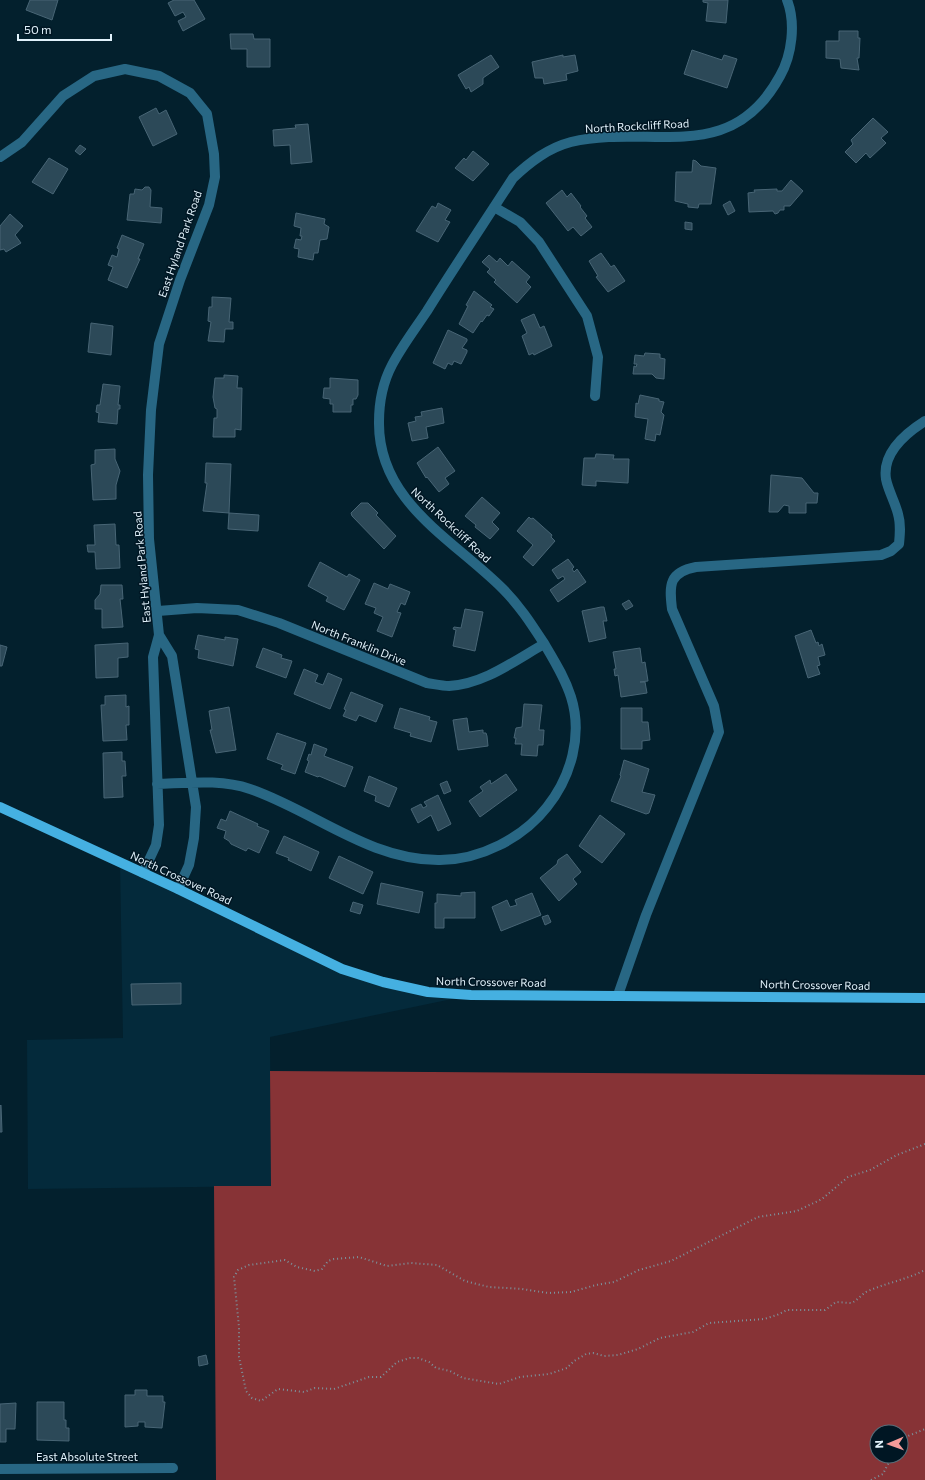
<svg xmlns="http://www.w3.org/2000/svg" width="925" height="1480" viewBox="0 0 925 1480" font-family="Commissioner,sans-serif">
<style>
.built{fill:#042a3b}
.forest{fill:#873336;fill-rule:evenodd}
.building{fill:#2c4958;stroke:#486575}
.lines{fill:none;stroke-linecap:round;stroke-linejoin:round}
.path{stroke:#7c939d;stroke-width:2;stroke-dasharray:1 3;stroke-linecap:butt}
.minor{stroke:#286784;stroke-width:10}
.major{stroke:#45b0e1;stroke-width:10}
.labels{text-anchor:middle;stroke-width:3;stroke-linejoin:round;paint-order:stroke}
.street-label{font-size:11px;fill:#e1f2fb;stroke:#001623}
</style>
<rect width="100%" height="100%" fill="#03202d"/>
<path class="built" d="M120 862 383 982 471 995 270 1037 271 1186 28 1189 27 1040 123 1038Z"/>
<path class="forest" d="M270 1071 925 1075V1480H216L214 1186H271ZM877 1432H901V1456H877Z"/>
<path class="building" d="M30 0H58L52 20 26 10Z
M174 0H194L205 19 183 31 178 21 186 17 183 12 175 16 168 3Z
M703 0H728L726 23 706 21 708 3 703 2Z
M839 31H858V38H860L859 58H857L859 70 841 68 840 59 826 58V41H839Z
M230 34H253L254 39H270V67H247V49H231Z
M692 50 722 60 724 55 737 59 727 88 684 74Z
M491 55 499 67 483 78V84L471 92 469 87 466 89 458 75Z
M563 55V57L575 55 578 71 566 74 567 80 544 84 543 78H535L532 62Z
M156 108 159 114 166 110 177 134 153 146 139 117Z
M873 118 888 132 881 138 886 143 870 158 866 153 856 163 845 152 853 144 851 140Z
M308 124 312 162 291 164 290 145 274 146 273 130 296 128 295 125Z
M80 145 86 149 80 155 75 151Z
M473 151 489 164 473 181 455 168 464 158 466 160Z
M49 158 68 169 53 194 32 182Z
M693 160 696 161 701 166 716 168 711 204H699L698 208 688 207V204L675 201 676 172H692Z
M791 180 803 191 790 206H784V210H780L778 213 775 214 773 211 749 212 748 193 755 192 754 190 777 189V191H782Z
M145 187H149L151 190 150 207 162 208 161 223 127 220 130 194H134L135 189 142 190Z
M562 190 567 197 571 193 581 206 580 207 587 216 585 218 592 227 581 236 573 227 568 231 546 203Z
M730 201 735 211 728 215 723 205Z
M438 203 451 210 445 220 450 222 438 242 416 231 432 206 436 208Z
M296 213 325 219 324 224 329 227 327 239 320 240 318 253H314L313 260 298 257 299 249 294 248 296 239 301 240 302 236H300L301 228 294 226Z
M10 214 23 226 15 235 21 243 6 252 4 249 0 250V226Z
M685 222 692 223V230L685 229Z
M122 235 144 244 138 259H140L127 288 108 280 113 267 108 265 112 255 117 257 119 249 117 248Z
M601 253 611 267 614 265 625 281 608 292 596 277 598 276 589 261Z
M489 255 497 262 500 258 508 266 512 261 530 277 526 282 531 287 517 303 494 282 496 280 487 272 490 269 482 262Z
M474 291 492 305 490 307 494 309 489 316 487 315 482 322 481 321 473 333 459 324 468 306 466 305Z
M212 297 231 298 229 322H233V329H225L224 342 208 341 211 322 208 321 209 307H212Z
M534 314 540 328 544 326 552 346 534 355 533 353 529 355 522 336 527 333 521 320Z
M91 323 113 326 111 355 88 352Z
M448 330 467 339V341L462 348 467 350V352L461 364 454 361 452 365 448 363 445 369 433 363Z
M645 353 660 354V358L665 359 664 379 656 378 652 374H633L634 366 636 367 637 364H634L635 355 644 356Z
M224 375 238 376 237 388H242L241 430 235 429V437H213L214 418H217V409L215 408 213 397 215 378H224Z
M330 378 358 380V395L356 399H353V405H351V412H333V404H330V399L323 398 324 388H330Z
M103 384 120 386 118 405H120V409H118L117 424 98 422 99 413 96 412 97 405H100Z
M640 395 659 399V401L664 402 661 412 664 415 660 435 656 434 655 441 645 439 648 419 635 417 636 403 638 404Z
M442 408 444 423 426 427 428 438 412 441 408 423 416 421 415 417 422 416 421 412Z
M438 447 455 471 445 478 449 484 439 492 427 477 426 478 417 463Z
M115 449V459L120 471 116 485V499L93 500 91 465 95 464V450Z
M596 454 614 455 613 459H629L628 483 596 481V486L582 485 584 458H595Z
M206 463 231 464 229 513 203 511 207 483H205Z
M771 475 802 478 814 493H818L817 503H806V513H789V506L784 505 778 512H769Z
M482 497 500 513 492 522 499 529 490 539 475 527 476 525 465 516Z
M361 503H368L378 513 376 515 396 536 384 549 352 516 351 513Z
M229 513 259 515 258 531 228 529Z
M529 517 531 519 533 518 552 535 551 537 555 541 533 566 523 557 533 545 517 531Z
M115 524 116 545H119L120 568 96 569 95 552H88L87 545H95L94 525Z
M568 559 574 567 572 569 574 572 577 569 586 582 558 602 550 590 565 579 563 576 558 579 552 570Z
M320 562 347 577 349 574 360 580 344 610 326 601 328 597 308 586Z
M374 583 388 589 390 584 410 592 405 605 401 603 397 612 401 613 392 637 377 631 383 617 374 613 376 608 365 604Z
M101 585H122L123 599H120L123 627 102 628V609H95V600L100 594Z
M629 600 633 606 626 610 622 604Z
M601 607H604L607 621H603L606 638 589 642 582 611Z
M465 609 483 612 475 651 453 646 456 630 453 629 454 627 461 628Z
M811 630 816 643 818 642 819 646 822 644 825 655 818 657 820 665 817 666 820 674 808 678 795 636Z
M198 635 225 640V637L238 639 233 666 198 658 199 650 195 649Z
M128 643V657L118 658V677L96 678 95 645Z
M0 645 7 647 2 666H0Z
M263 648 282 655 281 658 292 661 286 678 256 667Z
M640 648 642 663 645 662 648 681 640 682H645L647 693 621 697 618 675 615 676 614 669H616L613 652Z
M304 669 318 675 315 682 323 685 328 673 342 679 330 709 294 694Z
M351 692 383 705 376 722 359 715 356 721 343 716 346 710 344 709Z
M126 695V707L129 706V725H126L127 740 103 741 101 705H105V696Z
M524 704 542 705 539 730H544L543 745H538L537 756 521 755 522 744H515L516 738H514L516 728 522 727Z
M229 707 236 750 216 753 210 730H212L209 711Z
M400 708 430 717 429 720 437 722 431 742 410 736 411 733 394 728Z
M621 708H642V722H648L650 740 642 741V749H621Z
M467 718 469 732 483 730V733H486L487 736 488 746 458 750 453 720Z
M277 733 306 743 295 774 281 769 283 765 267 759Z
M314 744 327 749 324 756 353 767 345 787 319 776 318 777 305 772 309 761 307 760 309 754 311 755Z
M122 752V761H125L126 776H122L123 797 104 798 103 753Z
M624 760 649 769 642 792 655 795 649 813 646 814 611 801 621 776 620 775Z
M506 774 517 790 480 817 469 801 483 791 480 787 490 780 491 784Z
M369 776 397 788 389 807 375 801 376 796 364 791Z
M447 781 451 791 444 794 440 784Z
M438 795 451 824 438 831 431 815 418 823 411 809 421 804 423 808 427 806 424 802Z
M230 811 258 824 257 826 269 831 259 853 248 848 246 851 231 844 229 841 224 838 226 831 217 828 221 819 226 821Z
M600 815 625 834 602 863 579 846Z
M284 836 319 852 311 871 288 860 289 858 276 853Z
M567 854 581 872 573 879 577 884 559 901 540 878 557 864 558 860Z
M339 856 373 872 363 894 329 878Z
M381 883 423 892 419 913 377 904Z
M475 892V918H444V928H435V903H437V894L461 896V893Z
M532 893 541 915 501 931 492 907 507 900 510 907 517 905 515 900Z
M353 902 363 905 360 914 350 911Z
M548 915 551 922 545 925 542 917Z
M181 983V1004L132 1005 131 984Z
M1 1105 2 1132H0V1106Z
M206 1355 208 1364 199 1366 198 1357Z
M135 1390H147V1396H163V1402H165L162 1428 145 1427V1422H138V1426L125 1427V1395H135Z
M37 1402H64V1420H66V1428H69V1441L37 1440Z
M16 1403 15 1429H6V1442H0V1404Z"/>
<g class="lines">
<path class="path" d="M925 1144 897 1155 870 1170 848 1177 822 1199 797 1211 758 1217 671 1261 639 1270 614 1282 596 1285 571 1292 548 1293 522 1289 489 1287 465 1281 437 1265 411 1263 387 1266 359 1257 334 1259 328 1261 322 1269 315 1271 297 1267 285 1260 249 1265 238 1270 234 1277 239 1327V1357L246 1391 252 1398 261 1401 278 1389 304 1392 315 1388 334 1389 369 1377H381L397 1362 410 1358H418L429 1362 436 1368 450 1371 463 1378 499 1384 520 1377 549 1374 567 1368 574 1361 586 1354 593 1353 604 1356 618 1355 638 1349 660 1338 693 1332 709 1323 764 1319 777 1315 787 1310H825L836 1302 851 1303C857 1301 861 1295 866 1292 885 1283 906 1280 925 1270
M901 1439 925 1429
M871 1480 883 1474 892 1456"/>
<path class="minor" d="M0 157 22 142 63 96 94 76 125 69 159 76 190 93 207 114 214 154 215 177 209 205 180 280 159 344 151 410 148 475 149 539 159 635 153 657 159 825 156 845 143 873
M494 207 520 222 539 242 587 316 598 357 595 396
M158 611 197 608 238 610 279 623 427 683C434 684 442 686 449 686 484 684 514 661 544 644
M159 635 172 656 196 807 194 838 189 865 178 889
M157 784C188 783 221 779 250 789 314 811 370 861 440 860 480 860 523 838 547 807 571 777 583 735 571 697 565 678 555 662 545 645 532 625 520 606 503 589 453 539 378 502 379 422 379 402 383 382 392 365 402 346 415 329 427 311 455 266 484 223 513 178 530 162 548 148 571 142 650 123 730 168 780 76 792 55 796 23 787 0
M618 995 646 915 719 732 714 706 672 609C669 585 669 572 696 567L881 555 891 551 899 544C900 534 901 524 898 514 895 502 888 490 886 479 882 453 906 433 925 421
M0 1469 173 1468"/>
<path class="major" d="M0 807 178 889 342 969 383 982 428 992 471 995 925 998"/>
</g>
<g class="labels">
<g class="street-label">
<text transform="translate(637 126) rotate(-3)" y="4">North Rockcliff Road</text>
<text transform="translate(180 244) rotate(-71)" y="4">East Hyland Park Road</text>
<text transform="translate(451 525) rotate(43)" y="4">North Rockcliff Road</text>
<text transform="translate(142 567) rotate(-95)" y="4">East Hyland Park Road</text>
<text transform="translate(359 643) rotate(22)" y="4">North Franklin Drive</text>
<text transform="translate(181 878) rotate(25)" y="4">North Crossover Road</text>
<text transform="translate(491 982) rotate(1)" y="4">North Crossover Road</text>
<text transform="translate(815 985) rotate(1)" y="4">North Crossover Road</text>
<text x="87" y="1461">East Absolute Street</text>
</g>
</g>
<g transform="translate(889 1444) rotate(268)"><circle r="19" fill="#001623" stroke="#5a6e79"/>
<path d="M0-3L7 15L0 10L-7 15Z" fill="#f59b99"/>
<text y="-6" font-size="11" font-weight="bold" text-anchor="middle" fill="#e1f2fb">N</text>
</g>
<path d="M18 34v6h93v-6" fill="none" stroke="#e1f2fb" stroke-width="2"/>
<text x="24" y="34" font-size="12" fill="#e1f2fb" stroke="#001623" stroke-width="3" paint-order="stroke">50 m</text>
</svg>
